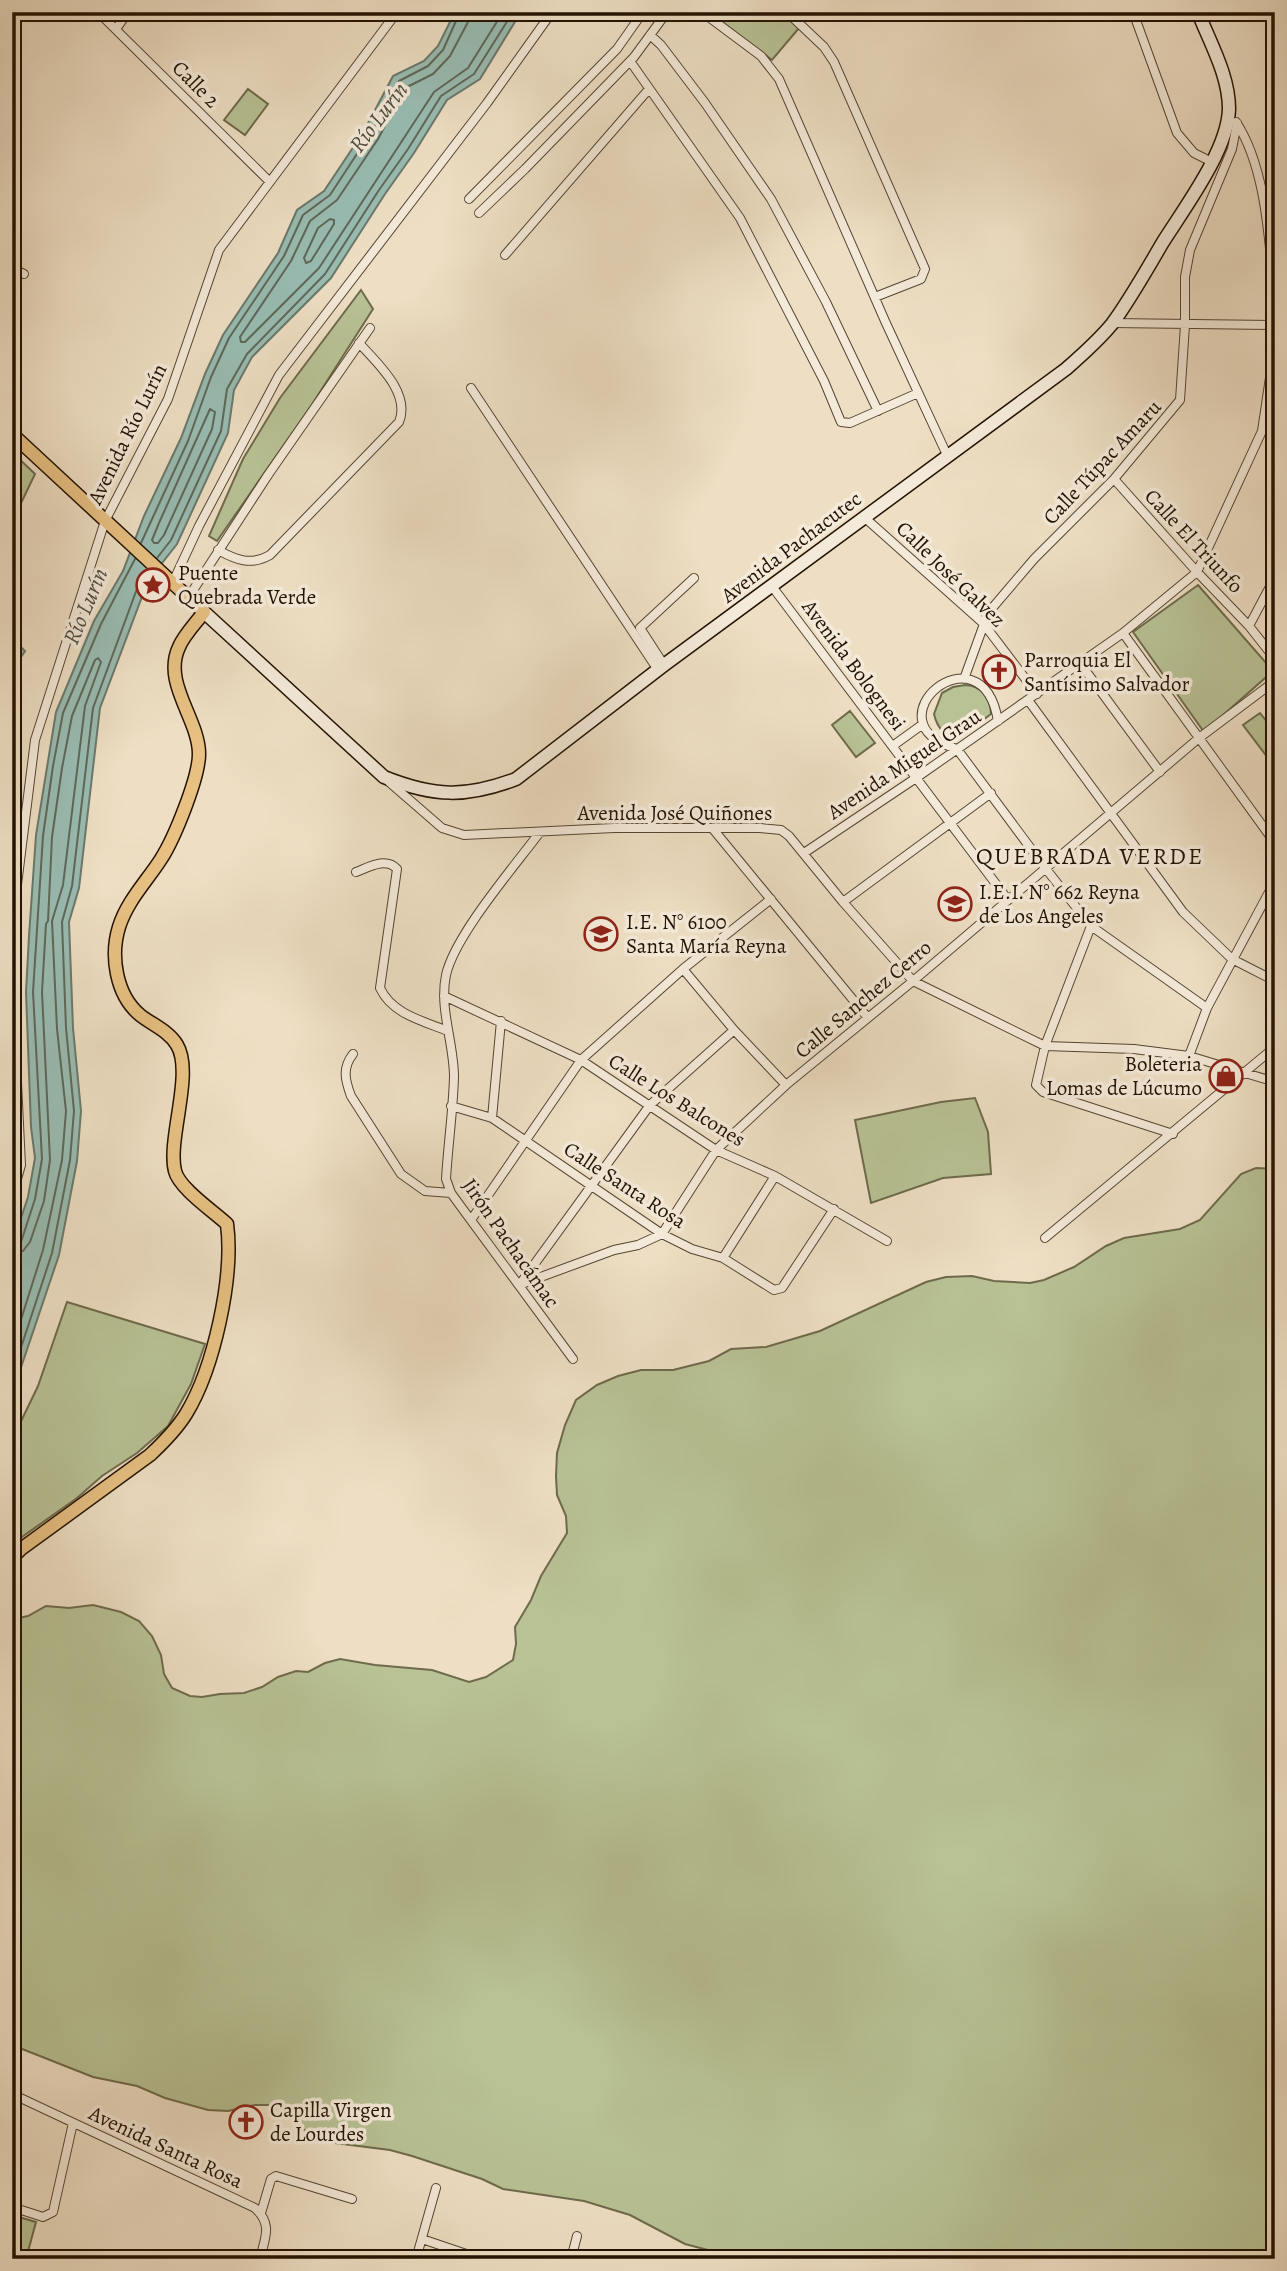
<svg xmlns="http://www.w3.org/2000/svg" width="1287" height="2271" viewBox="0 0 1287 2271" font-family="Alegreya,serif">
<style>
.green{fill:#b8c295;stroke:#6e6a4c;stroke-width:2}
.water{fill:#99bdb3;stroke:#6a796c;stroke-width:2}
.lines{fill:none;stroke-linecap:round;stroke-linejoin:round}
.shore{stroke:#5e685a;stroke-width:2}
.street-casing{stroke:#564532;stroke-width:10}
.secondary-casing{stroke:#231202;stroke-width:15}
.primary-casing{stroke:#231202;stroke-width:15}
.street{stroke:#f4ead9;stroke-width:8}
.secondary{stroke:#f4ead9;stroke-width:12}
.primary{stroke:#e7c082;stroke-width:12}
.labels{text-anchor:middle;stroke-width:7;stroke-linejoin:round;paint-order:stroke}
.street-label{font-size:21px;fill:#231202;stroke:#f4ead9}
.poi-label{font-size:21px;fill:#231202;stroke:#f4ead9;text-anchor:start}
.water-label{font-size:23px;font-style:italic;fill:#4c4e40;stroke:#f4ead9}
.quarter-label{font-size:24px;letter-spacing:2px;fill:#231202;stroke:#f4ead9}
</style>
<rect width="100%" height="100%" fill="#eedfc4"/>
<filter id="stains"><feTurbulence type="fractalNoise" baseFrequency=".00286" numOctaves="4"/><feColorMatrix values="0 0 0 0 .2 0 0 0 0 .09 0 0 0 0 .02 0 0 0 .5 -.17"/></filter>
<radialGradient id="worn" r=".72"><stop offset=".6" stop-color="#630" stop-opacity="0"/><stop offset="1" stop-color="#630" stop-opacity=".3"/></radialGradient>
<path class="green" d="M715 12H781L799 28 772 60 713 15Z
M248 89 268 104 245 135 224 120Z
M361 290 373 309 311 406 217 541 209 536 243 459 280 398Z
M12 452 35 474 12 522Z
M1198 585 1273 671 1204 732 1133 632Z
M965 685C981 685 991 699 991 714L959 738C944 737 937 727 934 714L942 693 953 687Z
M850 711 875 743 856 757 832 725Z
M1260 713 1275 732V753L1268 758 1243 725Z
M975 1098 988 1132 991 1174 943 1178 871 1203 855 1120 941 1102Z
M1256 1168 1275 1169V2259H742L685 2244 630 2215 584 2201 503 2189 482 2179 412 2156 390 2150 335 2143 311 2135 297 2124 288 2112 272 2105H255L228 2111 208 2110 165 2098 137 2086 93 2077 12 2045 14 1619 28 1616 46 1606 69 1608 93 1605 121 1612 139 1621 152 1636 161 1655 164 1674 172 1688 190 1696 202 1697 220 1694 244 1693 262 1687 278 1677 296 1671 308 1672 325 1663 340 1659 375 1665 432 1670 469 1682 486 1677 513 1660 516 1644 515 1627 531 1600 541 1576 567 1533 566 1516 557 1495 556 1476 557 1453 565 1425 576 1400 597 1385 618 1376 641 1370H673L709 1361 731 1349 766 1347 820 1331 926 1282 946 1277 972 1276 994 1281 1030 1283 1044 1280 1074 1267 1106 1246 1124 1238 1180 1229 1200 1220 1241 1174Z
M67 1302 205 1344 191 1384 168 1426 137 1453 102 1476 77 1498 12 1544V1440L38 1386Z
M12 2215 36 2222 26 2259H12Z"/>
<path class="water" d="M455 12H521L480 79 447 100 414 153 385 194 331 278 252 357 234 390 228 433 177 544 148 581 100 708 79 888 69 922 73 1028 81 1111 77 1161 59 1255 12 1394V1245L28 1197 35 1158 31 1127 26 992 29 936 36 835 56 712 94 621 123 571 144 516 181 438 205 374 223 335 278 253 297 210 324 191 364 131 393 76 424 61 438 46Z
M12 647 22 648 25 651 12 670Z"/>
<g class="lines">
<path class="shore" d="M469 12 468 22 450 56 433 74 405 88 378 139 337 200 310 221 291 261 240 337 241 342H245L319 268 434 92 468 68 503 12
M330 219 334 220V224L311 261 306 263 304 258 318 228Z
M210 409 215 412 212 429 164 535 158 543H154L152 540 159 523Z
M141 543 188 441 211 377 229 338 284 256 303 215 330 195 370 134 399 81 428 66 443 50 460 12
M157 558 171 540 221 431 227 389 247 354 325 274 379 190 408 149 441 96 474 74 513 12
M12 1245 21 1242 35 1199 42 1159 33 992 43 836 53 766 63 713 101 624 135 559
M12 1253 23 1251 30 1242 44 1201 50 1160 42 992 46 924 48 921 52 837 62 768 72 716 95 660 98 658 101 662 85 706 63 885 52 921 57 1029 66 1111 62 1160 43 1250 12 1348
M12 1375 52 1253 70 1160 74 1111 66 1028 62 922 72 886 93 708 141 578 147 570"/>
<defs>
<path id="street" d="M98 12 270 182
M702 12 761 56 779 79 885 321 947 455
M787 12 824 47 834 62 925 269 921 279 875 297
M1133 12 1177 133 1194 153 1212 162
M116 29 128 12
M650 35 661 45 705 103 771 199 826 302 878 411
M630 61 740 218 824 381 841 422 850 423 918 393
M1236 122C1267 169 1269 244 1275 299
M469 199 617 49 643 12
M479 213 525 169 634 57 667 12
M505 255 649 89
M12 268 24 274
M1112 323 1275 325
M471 388 658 670
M1114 479 1197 572 1249 626 1275 659
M864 517 983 623 1037 694
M218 550C236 560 251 566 270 555L399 422C411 393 377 363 359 343
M172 584 199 526 279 375 487 103 552 12
M771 585 1008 900
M188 598 268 475 370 328
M1249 626 1275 577
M1123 633 1275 843
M1080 663 1160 772
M664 665 640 628 694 578
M964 679 988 613 1034 559 1114 479 1180 400 1185 325V277L1190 250 1232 149 1237 123
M1028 700 1183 912 1232 959 1275 981
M998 721C982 623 864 722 957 749L1046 869 1091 926 1207 1008
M894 745 923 724
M389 782 442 828 464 835 614 828H760L781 830 789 836 843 902 913 981 1045 1046 1134 1049 1189 1056 1275 1082
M713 829 868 1018
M540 832C514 867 455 935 446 975 439 1009 454 1043 454 1077 453 1111 448 1145 446 1179L451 1193 459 1204 573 1359
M804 853 916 778 1123 633 1197 572 1262 431 1275 344
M356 872C369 867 386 857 397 869L380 988C392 1014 423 1021 448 1031
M843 902 991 793
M12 925 35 740 105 521 168 399 219 250 397 12
M1091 926 1045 1046 1036 1085 1043 1092 1173 1134
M683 969 734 1030 786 1085
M12 980 21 1165 12 1196
M444 996 581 1060 716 1150 775 1176 887 1241
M353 1054C342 1068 345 1080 351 1096L401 1174 425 1191 451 1193
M1189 1056 1207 1008 1275 881
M451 1106 492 1118 662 1234 692 1249 723 1258 774 1290 782 1288 834 1209
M492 1118 501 1021
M471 1220 581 1060 683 969 771 899
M1045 1238 1275 1047
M723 1258 775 1176
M520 1284 650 1105 734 1030
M519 1285 614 1250 638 1245 662 1234 716 1150 786 1085 913 981 1199 738 1275 681
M12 2094 255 2208C273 2225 265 2237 260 2259
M12 2207 43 2217 53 2212 73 2123
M261 2213 271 2179 276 2176 352 2199
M422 2239 481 2259
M416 2259 436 2188
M571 2259 577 2236"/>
<path id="secondary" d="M204 612 384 777C434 797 466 798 516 779L664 665 1066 369C1082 355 1098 341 1112 324 1131 298 1147 269 1163 242 1185 207 1228 150 1229 109 1229 75 1210 43 1198 12"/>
<path id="primary" d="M12 434 204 612C196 623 184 635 179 647 162 683 199 719 199 754 199 778 174 839 161 859 147 881 127 901 119 927 110 956 116 995 140 1015 151 1024 169 1031 177 1045 194 1073 167 1140 175 1171 179 1188 213 1211 227 1224 234 1277 214 1368 186 1414 176 1430 164 1442 150 1455L21 1549 12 1558"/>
</defs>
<use href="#street" class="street-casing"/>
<use href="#secondary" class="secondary-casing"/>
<use href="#primary" class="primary-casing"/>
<use href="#street" class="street"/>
<use href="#secondary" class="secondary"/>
<use href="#primary" class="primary"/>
</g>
<defs>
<symbol id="sight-ring" viewBox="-11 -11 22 22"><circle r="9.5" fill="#f4ead9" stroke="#8f2418" stroke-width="1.5"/><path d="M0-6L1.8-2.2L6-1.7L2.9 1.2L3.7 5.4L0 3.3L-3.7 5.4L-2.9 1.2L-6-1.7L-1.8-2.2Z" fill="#8f2418"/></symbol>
<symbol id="church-ring" viewBox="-11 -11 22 22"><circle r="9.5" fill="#f4ead9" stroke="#8f2418" stroke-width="1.5"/><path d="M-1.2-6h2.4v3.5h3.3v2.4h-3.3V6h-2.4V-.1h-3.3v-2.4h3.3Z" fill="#8f2418"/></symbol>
<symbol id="school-ring" viewBox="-11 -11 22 22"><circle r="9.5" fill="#f4ead9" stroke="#8f2418" stroke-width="1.5"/><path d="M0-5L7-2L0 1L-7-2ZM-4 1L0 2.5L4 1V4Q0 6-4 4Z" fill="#8f2418"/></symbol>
<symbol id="shop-ring" viewBox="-11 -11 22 22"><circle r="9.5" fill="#f4ead9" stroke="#8f2418" stroke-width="1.5"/><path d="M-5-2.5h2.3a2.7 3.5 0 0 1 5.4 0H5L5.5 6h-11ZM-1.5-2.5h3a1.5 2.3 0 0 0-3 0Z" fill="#8f2418"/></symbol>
</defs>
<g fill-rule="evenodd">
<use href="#sight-ring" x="134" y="566" width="38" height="38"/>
<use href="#church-ring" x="980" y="653" width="38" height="38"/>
<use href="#school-ring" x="936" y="885" width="38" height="38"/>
<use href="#school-ring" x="582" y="915" width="38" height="38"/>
<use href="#shop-ring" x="1207" y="1057" width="38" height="38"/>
<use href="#church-ring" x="227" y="2103" width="38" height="38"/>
</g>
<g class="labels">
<g class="street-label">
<text transform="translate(196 84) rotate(45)" y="7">Calle 2</text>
<text transform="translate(127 434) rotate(-64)" y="7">Avenida Río Lurín</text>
<text transform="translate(1102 462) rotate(-47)" y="7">Calle Túpac Amaru</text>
<text transform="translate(1194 541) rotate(47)" y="7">Calle El Triunfo</text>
<text transform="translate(791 547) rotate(-37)" y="7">Avenida Pachacutec</text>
<text transform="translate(951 574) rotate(44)" y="7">Calle José Galvez</text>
<text transform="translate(854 665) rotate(53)" y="7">Avenida Bolognesi</text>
<text transform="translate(904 764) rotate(-34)" y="7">Avenida Miguel Grau</text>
<text x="675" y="820">Avenida José Quiñones</text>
<text transform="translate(863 999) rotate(-40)" y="7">Calle Sanchez Cerro</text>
<text transform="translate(677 1100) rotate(32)" y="7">Calle Los Balcones</text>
<text transform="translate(625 1185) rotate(33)" y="7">Calle Santa Rosa</text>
<text transform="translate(511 1243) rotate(55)" y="7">Jirón Pachacámac</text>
<text transform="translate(166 2147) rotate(25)" y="7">Avenida Santa Rosa</text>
</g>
<g class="poi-label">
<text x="178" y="580">Puente<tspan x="178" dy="24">Quebrada Verde</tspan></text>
<text x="1024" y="667">Parroquia El<tspan x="1024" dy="24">Santísimo Salvador</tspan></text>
<text x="979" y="899">I.E.I. N° 662 Reyna<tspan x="979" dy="24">de Los Angeles</tspan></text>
<text x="626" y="929">I.E. N° 6100<tspan x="626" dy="24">Santa María Reyna</tspan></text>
<text x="1202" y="1071" text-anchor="end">Boleteria<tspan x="1202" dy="24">Lomas de Lúcumo</tspan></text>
<text x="270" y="2117">Capilla Virgen<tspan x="270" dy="24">de Lourdes</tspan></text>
</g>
<g class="water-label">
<text transform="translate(378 117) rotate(-53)" y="8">Río Lurín</text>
<text transform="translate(85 606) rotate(-67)" y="8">Río Lurín</text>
</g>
<g class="quarter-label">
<text x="1090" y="864">QUEBRADA VERDE</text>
</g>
</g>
<rect width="1287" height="2271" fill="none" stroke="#eedfc4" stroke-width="42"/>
<rect x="14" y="14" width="1259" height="2243" fill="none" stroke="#231202" stroke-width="3.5"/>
<rect x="21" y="21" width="1245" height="2229" fill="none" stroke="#231202" stroke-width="2"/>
<rect width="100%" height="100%" filter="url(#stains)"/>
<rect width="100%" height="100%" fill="url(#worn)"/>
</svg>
